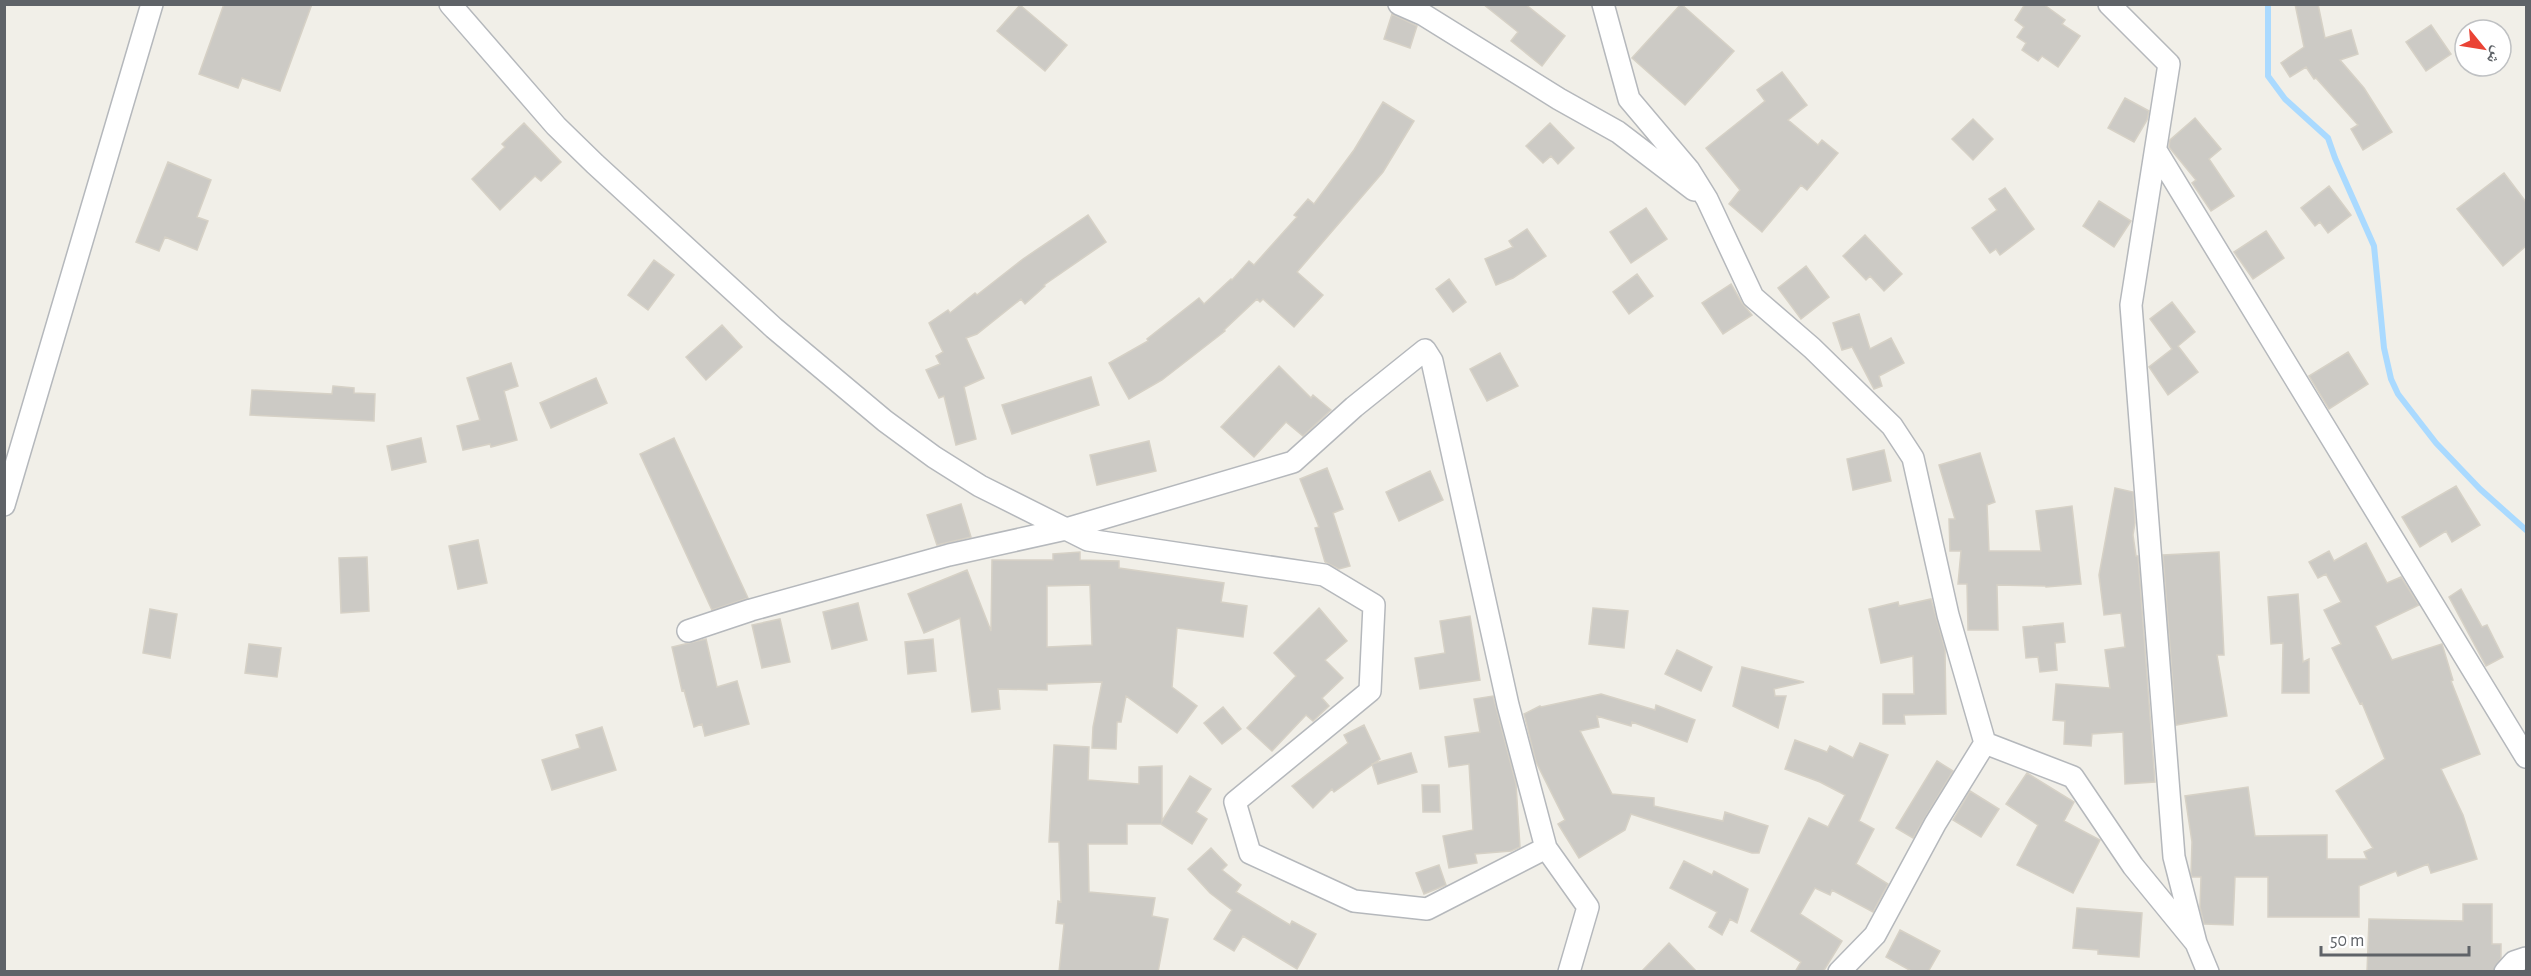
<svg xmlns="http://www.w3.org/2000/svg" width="2531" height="976" viewBox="0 0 2531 976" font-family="'Alegreya Sans','Noto Naskh Arabic',sans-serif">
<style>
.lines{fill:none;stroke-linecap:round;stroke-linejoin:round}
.stream{stroke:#aadaff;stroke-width:6}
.building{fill:#cccac5;stroke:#d6d1c6;stroke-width:1.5;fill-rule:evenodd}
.minor-casing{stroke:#b5b8bc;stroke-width:24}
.minor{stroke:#fff;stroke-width:21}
</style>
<rect width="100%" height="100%" fill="#f1efe8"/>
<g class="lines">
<path class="stream" d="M2268 4V76L2285 99 2328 138 2335 158 2374 246 2384 348 2391 379 2398 394 2436 443 2480 489 2526 530"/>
</g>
<path class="building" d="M224 4H312L280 91 242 78 238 88 199 74Z
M1483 4H1525L1565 36 1542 66 1511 41 1518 32Z
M1681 4 1734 51 1685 105 1632 58Z
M2025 4H2043L2065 20 2062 24 2080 36 2058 67 2042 56 2038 61 2022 50 2026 43 2017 37 2024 27 2015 20Z
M2295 4H2318L2325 38 2351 30 2358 54 2340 60 2364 88 2392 132 2363 150 2351 129 2358 125 2316 78 2314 79 2306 67 2290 77 2281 63 2304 47Z
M1020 5 1067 45 1045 71 997 31Z
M1392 14 1417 26 1410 48 1384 39Z
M2431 25 2451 54 2426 71 2406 42Z
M1782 72 1807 105 1788 120 1818 145 1822 140 1838 153 1807 190 1801 185 1762 232 1729 204 1740 190 1706 148 1765 101 1757 90Z
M2125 98 2149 111 2147 120 2134 142 2108 128Z
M1383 102 1414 121 1383 172 1297 272 1323 295 1294 327 1263 299 1260 302 1257 299 1224 330 1225 331 1162 380 1129 399 1109 363 1148 341 1147 339 1199 298 1204 304 1231 279 1232 280 1249 261 1254 265 1297 217 1294 215 1308 199 1314 204 1354 150Z
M2195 118 2221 149 2209 159 2234 196 2211 211 2192 183 2196 180 2169 147 2170 140Z
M1973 119 1993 139 1973 160 1952 139Z
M524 123 561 162 541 181 535 176 500 210 472 179 505 147 502 144Z
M1550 123 1574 148 1558 164 1551 156 1543 163 1526 146Z
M168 162 211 180 197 217 208 221 197 250 165 237 159 251 136 242Z
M2504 173 2526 202V246L2503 266 2457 209Z
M2329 186 2351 215 2328 233 2320 222 2315 226 2301 208Z
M2005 188 2034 229 2000 255 1996 249 1990 253 1972 228 1997 210 1989 199Z
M2099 201 2131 221 2114 247 2083 226Z
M1646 208 1667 239 1631 263 1610 232Z
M1088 215 1106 242 1044 285 1045 286 1025 304 1021 299 977 334 966 338 984 378 964 387 976 439 956 445 944 396 939 398 926 370 940 364 936 356 943 352 929 323 948 310 950 313 975 293 977 295 1023 259Z
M1527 229 1546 256 1513 278 1496 285 1485 259 1513 247 1509 241Z
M2266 231 2284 258 2253 279 2234 252Z
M1865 235 1902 274 1884 291 1870 276 1866 280 1843 256Z
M654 260 674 275 648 310 628 295Z
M1806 266 1829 297 1801 319 1778 288Z
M1637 274 1653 296 1629 314 1613 292Z
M1449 279 1466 302 1453 312 1436 289Z
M1731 284 1742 303 1752 315 1723 334 1702 303Z
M2172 302 2195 332 2178 346 2198 372 2168 395 2149 367 2172 349 2150 319Z
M1859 314 1870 349 1891 338 1904 363 1879 376 1882 386 1874 389 1852 347 1842 350 1833 323Z
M722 325 742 347 706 380 686 357Z
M2348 352 2368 384 2329 409 2309 376Z
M1500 353 1518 386 1487 401 1470 369Z
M511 363 518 386 504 391 517 440 491 447 490 444 463 450 457 426 480 420 467 378Z
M1279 366 1311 398 1313 395 1331 410 1303 436 1286 422 1254 457 1221 427Z
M1091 377 1099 405 1012 434 1002 405Z
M596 378 607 403 551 428 540 403Z
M333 386 354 388V393L375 394 374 421 250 415 252 390 332 394Z
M421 438 426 462 392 470 387 446Z
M674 438 748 598 712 610 640 454Z
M1149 441 1156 471 1097 485 1090 455Z
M1884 450 1891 481 1853 490 1847 459Z
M1980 453 1995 502 1987 505 1989 551H2041L2036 511 2072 506 2081 584 2046 587 2045 586 1997 585 1998 630H1968L1967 584H1958L1961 551H1950L1949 519H1955L1939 465Z
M1327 468 1343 509 1333 513 1350 566 1339 569 1325 562 1315 528 1319 527 1300 479Z
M1430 471 1443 500 1399 521 1386 492Z
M2456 486 2480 525 2452 542 2446 531 2420 547 2402 517Z
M2115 488 2133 492 2135 523 2133 535 2136 556H2138L2155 782 2125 784 2123 732 2092 734 2091 746 2064 744 2065 721 2053 720 2056 684 2110 688 2105 650 2125 647 2121 613 2104 615 2099 575Z
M961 504 971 537 937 545 927 515Z
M478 540 487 583 458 589 449 546Z
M2366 543 2387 583 2401 577 2419 605 2375 626 2392 660 2442 644 2453 680 2451 681 2480 754 2441 769 2463 815 2477 859 2431 873 2428 864 2398 876 2396 871 2359 886V917H2268V877H2235L2233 925 2204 924 2200 907 2201 877H2192L2191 874 2192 842 2185 796 2248 787 2255 836 2327 835V859H2367L2364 852 2373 848 2336 791 2385 759 2362 703 2360 704 2332 648 2341 644 2324 610 2341 602 2326 574 2318 578 2309 562 2329 551 2334 561Z
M1080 552V560L1119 561V568L1224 583 1221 602 1247 606 1243 637 1177 628 1172 687 1197 706 1177 733 1126 696 1121 722H1117L1116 749 1092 748 1093 727 1102 682 1047 684V690L998 689 1000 709 972 712 960 618 924 633 908 594 967 570 991 631 992 560H1053V554ZM1090 585 1092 645 1047 647V586Z
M2219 552 2224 655H2217L2227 716 2176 725 2163 555Z
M367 557 369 611 341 613 339 558Z
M2461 589 2482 627 2487 625 2503 657 2486 666 2449 597Z
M2298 594 2303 662 2309 659V693H2282L2283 643 2271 644 2268 597Z
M1931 599 1945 649 1946 714 1904 715 1905 724H1883V694H1914L1913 656 1881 663 1869 609 1898 602 1899 606Z
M858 603 867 640 832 649 823 612Z
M1319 608 1347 641 1325 660 1343 678 1322 698 1329 706 1313 721 1306 715 1272 751 1247 728 1296 676 1274 653Z
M1593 608 1628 611 1624 648 1589 644Z
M150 609 177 614 170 658 143 653Z
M1470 616 1480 680 1420 689 1415 658 1445 653 1440 621Z
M780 619 790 662 762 668 752 625Z
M2063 623 2065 642 2055 643 2057 670 2040 672 2038 657 2026 658 2023 627Z
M706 639 717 687 737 681 749 724 705 736 702 724 694 727 684 690 682 691 672 647Z
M933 639 936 671 908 674 905 642Z
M249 644 281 648 277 677 245 673Z
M1677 650 1712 667 1701 691 1665 674Z
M1742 667 1804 682 1774 689 1775 696H1786L1778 728 1733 706Z
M1601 694 1655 710 1656 705 1695 720 1687 742 1632 722 1631 726 1597 716 1599 727 1580 731 1612 794 1654 798V806L1723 821 1725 812 1768 826 1759 853H1752L1631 814 1625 830 1579 858 1558 824 1565 820 1536 762 1524 714 1540 706 1541 707Z
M1493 696 1516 784 1520 847 1511 851 1475 854 1477 863 1449 868 1443 836 1473 830 1469 764 1449 767 1445 737 1480 732 1474 699Z
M1223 707 1241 729 1222 744 1204 723Z
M1364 725 1380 759 1334 792 1332 789 1313 808 1292 786 1348 743 1344 735Z
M602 727 616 770 552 790 542 760 580 748 576 735Z
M1795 740 1827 752 1830 746 1853 758 1860 743 1888 755 1859 821 1874 829 1856 864 1888 884 1873 912 1832 890 1830 895 1815 888 1800 914 1842 941 1823 972H1795L1801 962 1751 931 1809 818 1828 827 1845 795 1820 782 1785 769Z
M1054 745 1089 747 1088 780 1139 784V767L1162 766V821L1190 776 1211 789 1196 812 1207 819 1192 844 1161 824H1127V844H1088L1089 892 1155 898 1152 916 1168 919 1158 972H1059L1064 924 1056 923 1058 901 1061 902 1059 842H1049Z
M1411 753 1417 772 1378 784 1372 764Z
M1937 761 1953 771 1913 838 1896 828Z
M2027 773 2074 802 2064 821 2100 840 2073 893 2017 865 2038 825 2006 804Z
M1422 785H1439L1440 812H1423Z
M1970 791 1999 809 1981 837 1953 820Z
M1211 848 1227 865 1222 870 1241 885 1236 892 1290 925 1292 921 1316 934 1297 969 1243 936 1234 951 1214 939 1232 910 1210 893 1188 869Z
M1684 861 1712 875 1714 871 1748 889 1737 923 1730 919 1722 935 1709 927 1717 912 1670 888Z
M1439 865 1446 885 1424 894 1416 873Z
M2463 904H2492V944H2501V958L2493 972H2367L2369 919 2463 921Z
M2077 908 2142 913 2139 957 2098 954V950L2073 948Z
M1900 930 1940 951 1928 972H1913L1886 957Z
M1669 943 1697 972H1641Z"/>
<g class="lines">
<defs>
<path id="minor" d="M450 4 556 126 595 164 774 328 885 421 934 457 980 486 1088 540 1324 575 1374 605 1370 691 1235 802 1250 853 1354 901 1427 909 1546 848 1588 907 1569 972
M1399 4 1424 15 1559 99 1618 132 1694 190
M1603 4 1629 99 1689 170 1707 199 1753 297 1812 348 1892 426 1913 458 1948 615 1985 743 1935 824 1875 935 1839 972
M2109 4 2169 64 2131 305 2174 857 2196 943
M2157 152 2526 757
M4 505 152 4
M688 631 751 610 949 555 1066 529 1293 462 1354 407 1425 350 1432 361 1508 705 1546 848
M1985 743 2073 777 2133 866 2196 943 2208 972
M2505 972 2514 962 2526 958"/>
</defs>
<use href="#minor" class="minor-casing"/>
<use href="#minor" class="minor"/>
</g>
<rect width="2531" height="976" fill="none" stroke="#5f6368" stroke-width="12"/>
<g transform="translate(2483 48) rotate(120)"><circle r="28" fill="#ffffff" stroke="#bfc1c3" stroke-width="1.5"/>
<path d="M0-4.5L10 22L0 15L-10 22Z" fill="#ea4335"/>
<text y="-9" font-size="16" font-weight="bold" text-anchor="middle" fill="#5f6368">ش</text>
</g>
<path d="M2321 946v9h148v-9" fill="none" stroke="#5f6368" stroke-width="3"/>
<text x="2330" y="946" font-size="18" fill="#5f6368" stroke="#ffffff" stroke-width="4.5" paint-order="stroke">50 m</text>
</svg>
